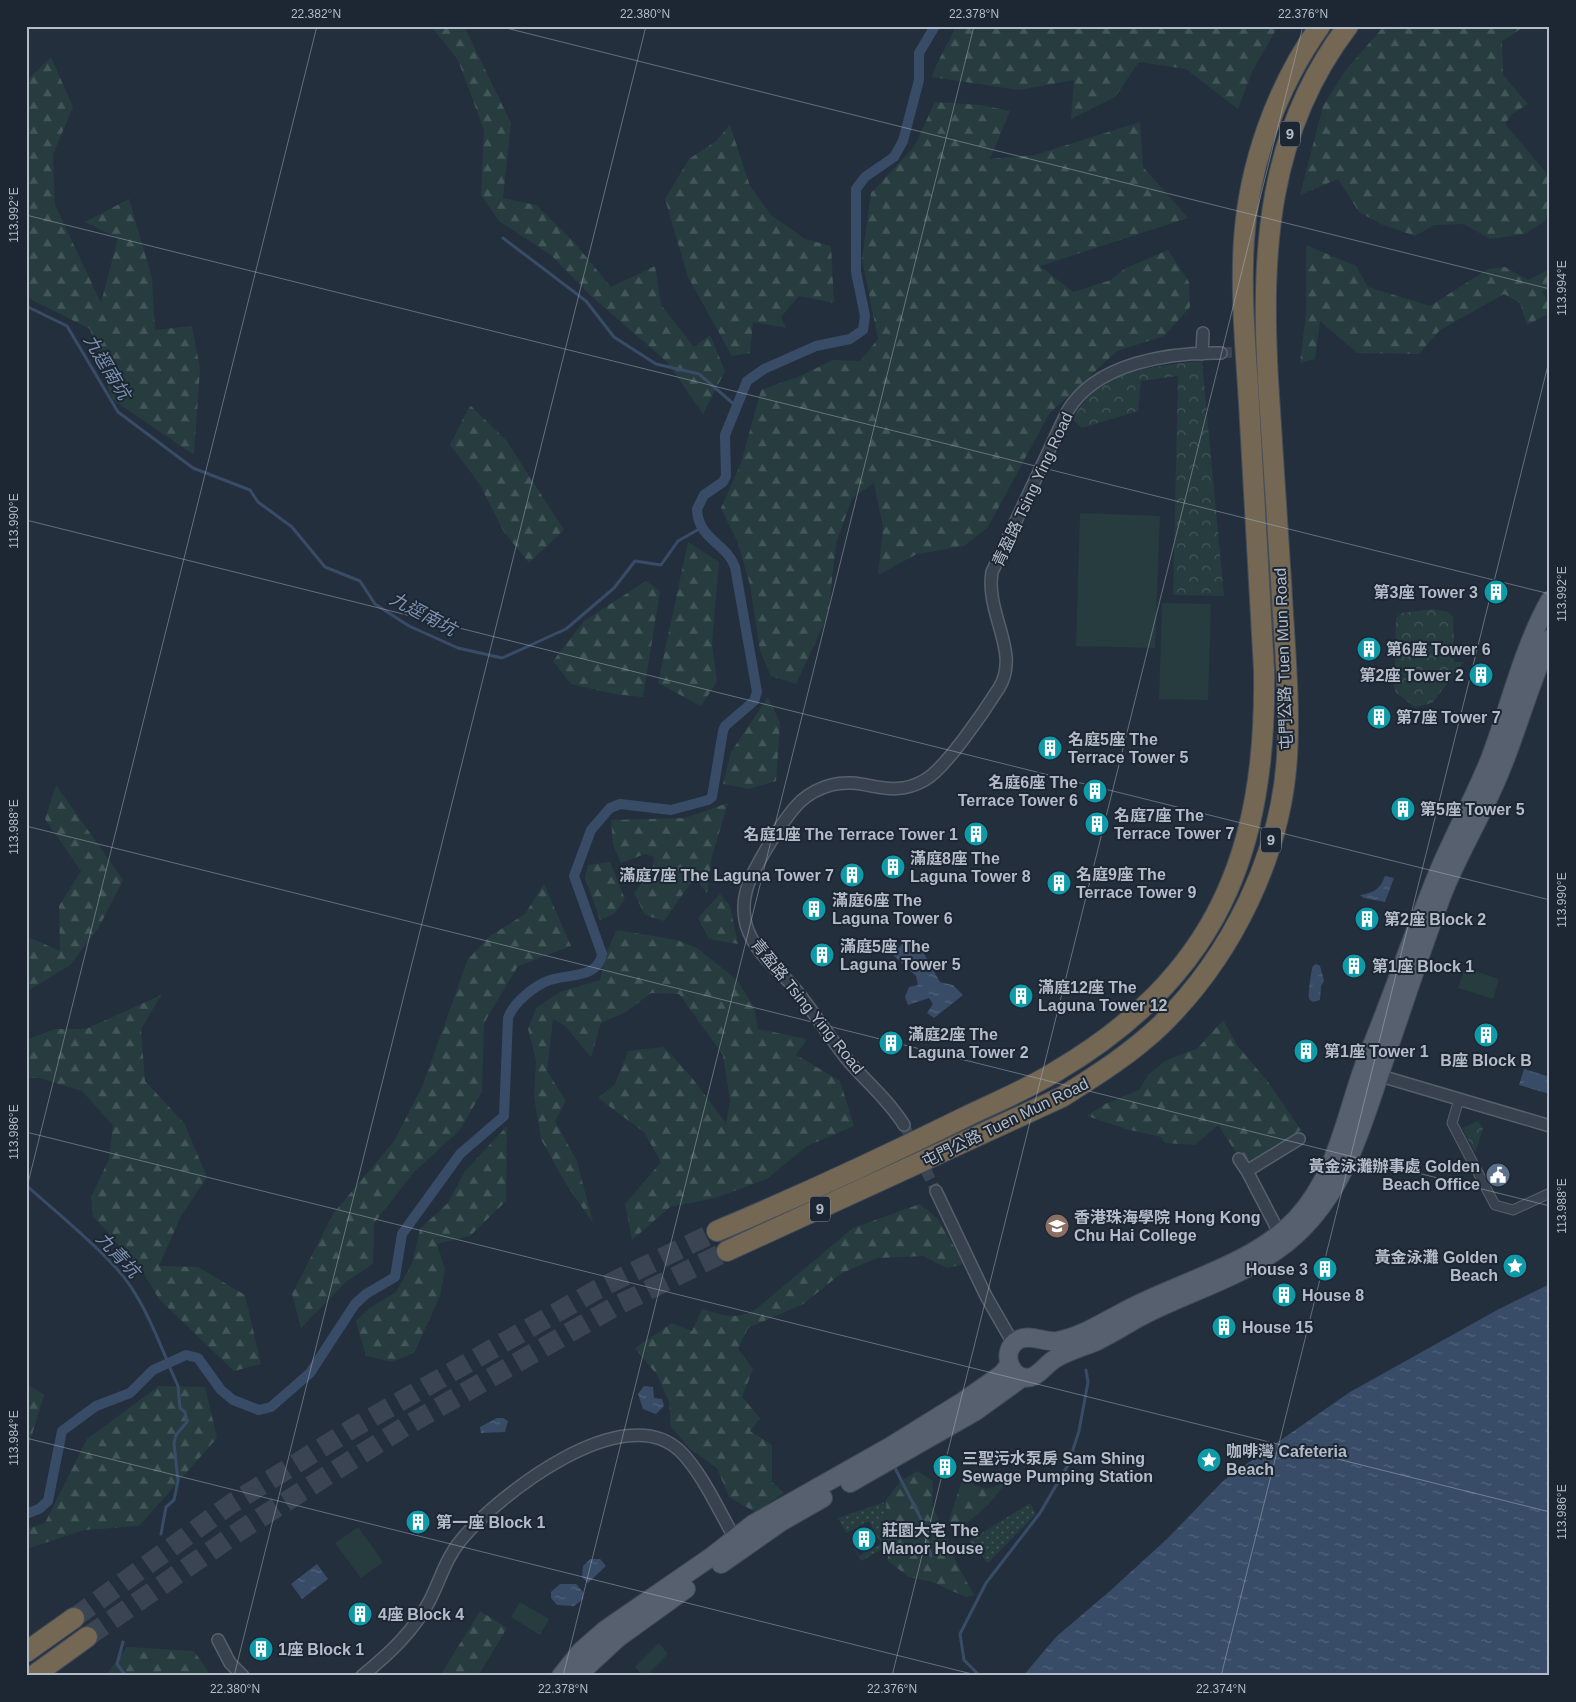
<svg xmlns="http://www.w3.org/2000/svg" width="1576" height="1702" viewBox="0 0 1576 1702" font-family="Helvetica,'Noto Sans TC',sans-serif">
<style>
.grass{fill:url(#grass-dots);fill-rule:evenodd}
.forest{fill:url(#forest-firs)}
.park{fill:url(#park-crowns)}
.pitch{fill:#263c3f}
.water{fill:url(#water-ripples)}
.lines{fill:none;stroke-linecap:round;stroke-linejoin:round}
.stream{stroke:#394c67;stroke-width:3}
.canal{stroke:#394c67;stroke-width:10}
.minor-tunnel{stroke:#3a4453;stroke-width:11;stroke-dasharray:11 5.5;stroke-linecap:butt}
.motorway-tunnel{stroke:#3a4453;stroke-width:20;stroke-dasharray:20 10;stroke-linecap:butt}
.pedestrian-casing{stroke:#565f6c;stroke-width:11}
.minor-casing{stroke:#565f6c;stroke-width:14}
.primary-casing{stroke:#414a57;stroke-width:20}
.motorway-casing{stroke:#434c59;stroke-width:22}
.pedestrian{stroke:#38414e;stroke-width:9}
.minor{stroke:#38414e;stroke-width:11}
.primary{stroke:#56606e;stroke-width:18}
.motorway{stroke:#746855;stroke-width:20}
.ticks{fill:none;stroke:#b4bcc9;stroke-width:1;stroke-opacity:0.45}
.labels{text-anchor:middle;stroke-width:4;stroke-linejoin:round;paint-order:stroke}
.shield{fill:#1d2633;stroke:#878f9c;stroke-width:1}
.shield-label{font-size:15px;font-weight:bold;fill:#b4bcc9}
.street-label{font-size:16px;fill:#b4bcc9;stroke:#1d2633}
.poi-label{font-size:16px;font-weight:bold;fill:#b4bcc9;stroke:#1d2633;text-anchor:start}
.water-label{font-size:18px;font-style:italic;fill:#7c92b1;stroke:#1d2633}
.neatline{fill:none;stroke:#b4bcc9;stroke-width:2}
.ticks-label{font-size:12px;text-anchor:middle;fill:#b4bcc9}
</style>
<defs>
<pattern id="grass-dots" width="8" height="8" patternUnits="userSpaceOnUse" patternTransform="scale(1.25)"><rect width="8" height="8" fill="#263c3f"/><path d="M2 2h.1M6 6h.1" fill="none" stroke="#435659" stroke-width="1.8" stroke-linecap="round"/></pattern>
<pattern id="forest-firs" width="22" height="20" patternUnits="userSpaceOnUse" patternTransform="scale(1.25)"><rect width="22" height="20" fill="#263c3f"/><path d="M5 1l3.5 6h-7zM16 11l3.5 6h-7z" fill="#435659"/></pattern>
<pattern id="park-crowns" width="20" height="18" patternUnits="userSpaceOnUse" patternTransform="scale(1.25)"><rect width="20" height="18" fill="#263c3f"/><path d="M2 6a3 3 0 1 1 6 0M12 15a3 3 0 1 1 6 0" fill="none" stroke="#435659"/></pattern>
<pattern id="water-ripples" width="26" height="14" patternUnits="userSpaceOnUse" patternTransform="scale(1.25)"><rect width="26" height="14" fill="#394c67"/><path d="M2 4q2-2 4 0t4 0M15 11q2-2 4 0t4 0" fill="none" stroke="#53647b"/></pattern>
</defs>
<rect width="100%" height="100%" fill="#242f3e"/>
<path class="grass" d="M885 1502 903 1537 861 1561 838 1518ZM869 1521 881 1544 859 1556 846 1533Z
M1030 1503 1036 1514 988 1563 969 1541Z"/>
<path class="forest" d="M431 26H464L511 123 503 198 536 205 573 241 611 287 655 266 661 305 694 347 710 335 725 371 703 414 667 362 590 295 551 255 499 221 481 195 484 130 458 60Z
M955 26H1278L1252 72 1238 109 1186 69 1139 62 1115 97 1071 119 1074 80 1019 90 932 77C937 59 949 45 955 26Z
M1384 26 1522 28 1502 41 1503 75 1528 104 1512 114 1505 124 1550 177V213L1545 221 1525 234 1490 239 1464 224 1434 225 1415 236 1381 224 1359 212 1338 179 1300 195 1323 106 1345 71Z
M51 57 73 107 53 154 55 205 101 303 118 238 85 222 129 199 152 278 155 330 192 326 200 369 194 455 112 399 90 329 26 297V81Z
M935 102 981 105 1010 111 990 159 1035 155 1140 122 1143 167 1188 218 1040 266 1073 292 1111 280 1124 269 1168 250 1189 282 1190 307 1164 336 1117 351 1049 414 988 527 964 546 917 554 878 575 883 528 874 483 852 498 836 544 828 615 796 684 771 676 760 651 750 585 738 543 721 508 741 463 761 390 800 376 833 360 860 361 878 339 862 259 871 193 914 147Z
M730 125 750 186 771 215 805 239 831 246 834 303 799 296 781 317 786 328 753 322 750 353 732 356 688 277 665 199 689 159 716 141Z
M1306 245 1356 266 1368 287 1430 306 1488 269 1505 267 1528 280 1550 269V290L1542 291 1550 305V313L1527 325 1520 303 1504 294 1440 330 1419 354 1357 353 1320 321 1315 359 1300 363 1306 314Z
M470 405 506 440 564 530 529 563 504 532 479 483 450 445Z
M688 542 719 562 712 644 717 682 701 706 658 683Z
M646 581 660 591 643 697 614 694 571 684 553 661 584 621Z
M768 697 780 723 776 781 749 789 723 784 731 752Z
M56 785 123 880 99 927 70 965 26 992V936L60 951 59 906 81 871 45 819Z
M728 803 712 856 707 893 694 878 664 921 645 915 634 893 653 868 654 857 645 854 621 863 613 845 611 820 685 818Z
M610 862 625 899 614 914 600 920 585 877 588 865Z
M544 884 571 946 518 966 484 1023 482 1092 459 1131 415 1171 374 1223 373 1264 346 1282 301 1328 292 1294 333 1214 394 1141 422 1087 468 959 490 936 525 914Z
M720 894 730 906 738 944 709 939 698 918Z
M617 930 677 940 697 948 737 980 754 1007 758 1029 807 1039 796 1055 840 1081 854 1126 807 1146 767 1179 715 1198 670 1207 632 1240 625 1204 661 1162 644 1132 598 1098 615 1084 628 1051 664 1047 692 1078 726 1123 730 1100 723 1055 679 994 651 993 626 1012 601 1023 591 1057 565 1026 553 1019 547 1071 566 1101 555 1121 577 1161 593 1223 566 1184 541 1139 534 1096 536 1060 528 1029 536 1008 560 992 600 980 606 953Z
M161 995 141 1029 145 1081 184 1123 207 1177 181 1216 159 1266 198 1267 245 1295 261 1364 234 1371 159 1299 143 1272 93 1216 91 1197 109 1159 113 1125 82 1091 39 1078H26V1040L55 1029H86Z
M1223 1020 1237 1045 1268 1082 1301 1130 1250 1163 1237 1154 1218 1125 1195 1145 1165 1143 1161 1137 1126 1129 1087 1116 1105 1104 1139 1090 1148 1075 1165 1061 1198 1048Z
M507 1126 506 1201 470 1236 437 1244 445 1269 440 1296 414 1353 392 1362 366 1356 356 1321 368 1309 396 1292 412 1264 420 1229 448 1203 465 1171Z
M920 1204 938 1219 964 1264 947 1268 923 1256 877 1258 842 1273 803 1304 748 1328 738 1349 753 1369 742 1397 760 1418 750 1431 772 1445V1482L784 1493 755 1512 729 1497 717 1468 690 1449 671 1427 669 1402 657 1375 635 1348 672 1323 692 1331 702 1309C722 1315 737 1321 756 1309L853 1228Z
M26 1383 44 1395 26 1455Z
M159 1386 205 1387 217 1438 139 1526 84 1530 26 1549V1529L45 1523 87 1439Z
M917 1471 933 1481 932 1506 944 1530 956 1562 974 1595 966 1597 932 1582 909 1577 888 1561 886 1500 900 1482Z
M962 1480 986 1489 1006 1483 987 1506 961 1528 949 1521Z
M480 1611 507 1628 478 1676H440Z
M127 1647 194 1651 211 1676H105Z"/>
<path class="park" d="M1202 361 1224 596 1173 595 1178 376 1141 381 1138 411 1082 428 1073 420C1095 371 1154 366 1202 361Z
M1433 609 1448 612 1453 617 1454 640 1449 655 1455 662H1464L1432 703 1415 707 1396 693 1394 686 1396 619 1401 613Z
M1478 1121 1483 1129 1475 1153 1462 1128Z"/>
<path class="pitch" d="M1080 513 1160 516 1155 648 1076 646Z
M1162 603 1211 604 1208 700 1159 699Z
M1465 968 1499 979 1493 999 1458 988Z
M358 1527 383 1562 361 1578 335 1543Z
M520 1602 549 1619 540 1635 511 1617Z
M659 1643 668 1654 646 1676H643L635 1667Z"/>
<path class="water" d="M1385 876 1394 878 1385 902 1364 898 1360 895C1374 893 1380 889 1385 876Z
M907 938 923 952 940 982 953 985 963 995 934 1018 927 1013 933 1004 929 998 908 1005 905 997 909 987 918 985 916 976 893 955Z
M1316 964 1320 966 1324 981 1321 986 1320 1000 1313 1002 1309 999C1308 995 1311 971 1313 966Z
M1524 1069 1550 1077V1094L1519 1085Z
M1550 1284V1676H1023L1056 1637 1111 1590 1168 1538 1223 1481 1259 1455 1350 1392 1499 1309Z
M644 1386 653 1387 654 1398 662 1399 664 1406 656 1414 643 1409 638 1394Z
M497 1418H503L508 1421 505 1432 481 1433 480 1427Z
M590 1559H600L606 1566 588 1583 582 1577 583 1566Z
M317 1564 328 1579 302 1599 291 1584Z
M560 1584H576L583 1592V1599L574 1606 557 1605 551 1598V1592Z"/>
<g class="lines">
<path class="stream" d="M503 238 586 301 614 337 656 364 699 374 736 406
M26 306 67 326 118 412 193 468 250 490 258 502 292 527 325 567 360 581 375 604 409 626 458 648 502 658 566 629 614 588 635 561 661 565 678 541 701 528
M26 1185C57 1213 90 1239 117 1269 140 1294 154 1330 167 1360
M895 1468 921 1519 931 1556
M161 1534 166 1507 174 1500 178 1481 174 1443 176 1435 187 1422 185 1412 180 1408 178 1386 170 1368
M123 1642 117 1664 126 1676
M980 1676 964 1660 960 1634 986 1583 1040 1513 1068 1465 1079 1431 1088 1382 1086 1370"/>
<path class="canal" d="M26 1514 39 1509 48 1501 62 1431 96 1406 130 1393 153 1370 186 1355 198 1358 221 1390 233 1400 259 1410 271 1407 310 1373 355 1304 366 1294 395 1277 402 1234 460 1154 504 1116 508 1018C513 1003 535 985 550 980 568 974 599 978 602 954L574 876 591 830 610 808 620 804 671 810 708 800 712 797 723 731 725 726 754 701 757 692 735 567C726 542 698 540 697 509L704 495 723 482 726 476 725 435 747 381 764 369 816 346 850 339 863 330 865 316 856 272V189L865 177 894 157 903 141 919 80V53L935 26"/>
<path class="minor-tunnel" d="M1221 353 1250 351
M904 1125 936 1191"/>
<path class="motorway-tunnel" d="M74 1618 231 1504 355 1427 598 1289 717 1231
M87 1637 244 1528 406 1426 614 1307 727 1251"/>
<defs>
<path id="pedestrian" d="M1459 1099 1452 1123 1495 1205 1513 1210 1550 1193"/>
<path id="minor" d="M1202 354 1203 333
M1374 1074 1550 1126
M904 1125C888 1099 865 1081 846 1058 827 1034 811 1007 791 984 777 969 760 956 751 937 744 924 742 907 746 892 750 872 785 816 801 801 810 793 820 788 831 785 866 776 888 801 925 780 946 768 985 710 999 688 1021 652 985 614 992 572L1067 412C1095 363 1169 352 1221 353
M1239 1159 1247 1171
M936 1191 986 1296 1013 1343
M1282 1238 1247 1171 1299 1139
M218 1640 230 1663 243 1676
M362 1676C389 1654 414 1631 430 1600 440 1580 446 1558 461 1540 498 1495 624 1397 680 1451 702 1472 722 1517 738 1544"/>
<path id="primary" d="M1550 600C1522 650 1510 706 1490 759 1475 796 1456 831 1440 868 1414 930 1394 993 1368 1055 1346 1110 1339 1173 1296 1219 1251 1266 1177 1282 1121 1313 1100 1324 1080 1337 1057 1341 1044 1343 1030 1333 1018 1340 998 1351 1012 1386 1034 1376 1043 1371 1048 1362 1058 1357 1069 1351 1082 1347 1095 1342 1110 1335 1124 1326 1138 1318 1194 1288 1259 1274 1304 1227 1347 1183 1363 1123 1382 1067 1401 1013 1418 959 1438 906 1453 862 1479 822 1497 779 1517 733 1529 684 1550 639
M850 1483 976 1411 1023 1377
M721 1564 781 1522 823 1498
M561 1676 581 1651 605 1630 711 1557 753 1524 891 1446 962 1402 1002 1374 1009 1365
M577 1676 618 1638 686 1589"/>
<path id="motorway" d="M717 1231C800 1196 882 1158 963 1118 994 1103 1026 1090 1055 1072 1217 977 1267 852 1264 670 1259 587 1254 504 1250 421 1247 361 1240 301 1244 240 1249 165 1276 88 1320 26
M727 1251 1062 1097C1097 1075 1132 1053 1162 1024 1232 955 1281 855 1287 757 1290 704 1285 650 1282 598 1278 525 1273 452 1268 380 1261 252 1267 132 1348 26
M26 1652 74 1618
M33 1676 87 1637"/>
</defs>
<use href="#pedestrian" class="pedestrian-casing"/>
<use href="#minor" class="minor-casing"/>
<use href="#primary" class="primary-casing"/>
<use href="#motorway" class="motorway-casing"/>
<use href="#pedestrian" class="pedestrian"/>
<use href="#minor" class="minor"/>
<use href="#primary" class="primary"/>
<use href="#motorway" class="motorway"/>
</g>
<path class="ticks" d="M498 26 1550 289M26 215 1550 594M26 520 1550 900M26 826 1550 1206M26 1132 1550 1512M26 1191 317 26M26 1438 980 1676M234 1676 646 26M563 1676 974 26M892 1676 1303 26M1221 1676 1550 357"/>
<defs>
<symbol id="building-disc" viewBox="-11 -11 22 22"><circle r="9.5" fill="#0f9aa8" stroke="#1d2633"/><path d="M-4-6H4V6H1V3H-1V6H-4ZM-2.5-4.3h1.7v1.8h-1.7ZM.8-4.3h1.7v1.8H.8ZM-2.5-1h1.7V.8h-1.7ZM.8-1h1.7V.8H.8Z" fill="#fff"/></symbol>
<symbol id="civic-disc" viewBox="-11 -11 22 22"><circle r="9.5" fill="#5c6f8a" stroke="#1d2633"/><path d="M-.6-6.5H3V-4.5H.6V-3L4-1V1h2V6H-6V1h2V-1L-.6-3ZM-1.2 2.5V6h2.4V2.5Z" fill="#fff"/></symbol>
<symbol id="university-disc" viewBox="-11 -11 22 22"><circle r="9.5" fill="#8d6e63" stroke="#1d2633"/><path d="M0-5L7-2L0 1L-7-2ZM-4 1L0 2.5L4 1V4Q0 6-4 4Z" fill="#fff"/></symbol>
<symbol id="sight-disc" viewBox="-11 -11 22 22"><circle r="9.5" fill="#0f9aa8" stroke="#1d2633"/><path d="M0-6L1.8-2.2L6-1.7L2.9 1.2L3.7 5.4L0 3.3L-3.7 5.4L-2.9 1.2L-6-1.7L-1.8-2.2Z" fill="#fff"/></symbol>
</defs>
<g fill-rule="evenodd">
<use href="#building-disc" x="1482" y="578" width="28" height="28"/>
<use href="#building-disc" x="1355" y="635" width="28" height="28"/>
<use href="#building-disc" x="1467" y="661" width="28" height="28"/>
<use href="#building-disc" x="1365" y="703" width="28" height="28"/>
<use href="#building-disc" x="1036" y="734" width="28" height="28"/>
<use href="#building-disc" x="1081" y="777" width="28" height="28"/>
<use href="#building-disc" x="1389" y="795" width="28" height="28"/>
<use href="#building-disc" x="1083" y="810" width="28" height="28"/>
<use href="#building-disc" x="962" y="820" width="28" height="28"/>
<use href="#building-disc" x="879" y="853" width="28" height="28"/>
<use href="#building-disc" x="838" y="861" width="28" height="28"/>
<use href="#building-disc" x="1045" y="869" width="28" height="28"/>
<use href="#building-disc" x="800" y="895" width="28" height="28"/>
<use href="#building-disc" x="1353" y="905" width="28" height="28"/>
<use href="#building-disc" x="808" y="941" width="28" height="28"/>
<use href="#building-disc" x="1340" y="952" width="28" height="28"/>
<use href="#building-disc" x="1007" y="982" width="28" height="28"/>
<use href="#building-disc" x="1472" y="1021" width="28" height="28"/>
<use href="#building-disc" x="877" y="1029" width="28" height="28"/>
<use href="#building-disc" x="1292" y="1037" width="28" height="28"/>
<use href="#civic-disc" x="1484" y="1161" width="28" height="28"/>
<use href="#university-disc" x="1043" y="1212" width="28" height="28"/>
<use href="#sight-disc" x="1501" y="1252" width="28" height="28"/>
<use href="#building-disc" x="1311" y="1255" width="28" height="28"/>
<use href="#building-disc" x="1270" y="1281" width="28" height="28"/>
<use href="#building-disc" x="1210" y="1313" width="28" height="28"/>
<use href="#sight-disc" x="1195" y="1446" width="28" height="28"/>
<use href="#building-disc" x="931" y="1453" width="28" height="28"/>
<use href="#building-disc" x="404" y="1508" width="28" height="28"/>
<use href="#building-disc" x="850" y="1525" width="28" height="28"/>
<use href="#building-disc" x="346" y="1600" width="28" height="28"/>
<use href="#building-disc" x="247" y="1635" width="28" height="28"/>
</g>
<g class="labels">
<g class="shield">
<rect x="1280" y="121.5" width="20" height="25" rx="4"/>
<rect x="1261" y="827.5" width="20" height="25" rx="4"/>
<rect x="810" y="1196.5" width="20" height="25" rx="4"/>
</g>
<g class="shield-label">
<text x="1290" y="139">9</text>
<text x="1271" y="845">9</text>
<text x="820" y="1214">9</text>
</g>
<g class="street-label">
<text transform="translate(1032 489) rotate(-65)" y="6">青盈路 Tsing Ying Road</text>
<text transform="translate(1283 659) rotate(-92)" y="6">屯門公路 Tuen Mun Road</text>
<text transform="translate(808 1006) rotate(51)" y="6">青盈路 Tsing Ying Road</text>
<text transform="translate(1005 1122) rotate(-26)" y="6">屯門公路 Tuen Mun Road</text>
</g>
<g class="poi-label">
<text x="1478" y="598" text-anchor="end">第3座 Tower 3</text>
<text x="1386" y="655">第6座 Tower 6</text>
<text x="1464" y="681" text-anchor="end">第2座 Tower 2</text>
<text x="1396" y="723">第7座 Tower 7</text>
<text x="1068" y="745">名庭5座 The<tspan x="1068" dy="18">Terrace Tower 5</tspan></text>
<text x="1078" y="788" text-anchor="end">名庭6座 The<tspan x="1078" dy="18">Terrace Tower 6</tspan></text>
<text x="1420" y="815">第5座 Tower 5</text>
<text x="1114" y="821">名庭7座 The<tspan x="1114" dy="18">Terrace Tower 7</tspan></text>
<text x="958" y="840" text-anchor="end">名庭1座 The Terrace Tower 1</text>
<text x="910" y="864">滿庭8座 The<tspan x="910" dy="18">Laguna Tower 8</tspan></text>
<text x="1076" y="880">名庭9座 The<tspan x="1076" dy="18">Terrace Tower 9</tspan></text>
<text x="834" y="881" text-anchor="end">滿庭7座 The Laguna Tower 7</text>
<text x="832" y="906">滿庭6座 The<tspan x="832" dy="18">Laguna Tower 6</tspan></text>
<text x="1384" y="925">第2座 Block 2</text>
<text x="840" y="952">滿庭5座 The<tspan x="840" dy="18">Laguna Tower 5</tspan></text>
<text x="1372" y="972">第1座 Block 1</text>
<text x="1038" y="993">滿庭12座 The<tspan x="1038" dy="18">Laguna Tower 12</tspan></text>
<text x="908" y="1040">滿庭2座 The<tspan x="908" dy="18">Laguna Tower 2</tspan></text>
<text x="1324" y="1057">第1座 Tower 1</text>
<text x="1486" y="1066" text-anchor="middle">B座 Block B</text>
<text x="1480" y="1172" text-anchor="end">黃金泳灘辦事處 Golden<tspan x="1480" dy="18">Beach Office</tspan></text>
<text x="1074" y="1223">香港珠海學院 Hong Kong<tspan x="1074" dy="18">Chu Hai College</tspan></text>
<text x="1498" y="1263" text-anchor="end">黃金泳灘 Golden<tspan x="1498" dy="18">Beach</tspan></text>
<text x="1308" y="1275" text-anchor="end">House 3</text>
<text x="1302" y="1301">House 8</text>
<text x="1242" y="1333">House 15</text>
<text x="1226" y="1457">咖啡灣 Cafeteria<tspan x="1226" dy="18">Beach</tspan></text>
<text x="962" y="1464">三聖污水泵房 Sam Shing<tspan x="962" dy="18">Sewage Pumping Station</tspan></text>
<text x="436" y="1528">第一座 Block 1</text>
<text x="882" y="1536">莊園大宅 The<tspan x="882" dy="18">Manor House</tspan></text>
<text x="378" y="1620">4座 Block 4</text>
<text x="278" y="1655">1座 Block 1</text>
</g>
<g class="water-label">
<text transform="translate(107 367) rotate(59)" y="6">九逕南坑</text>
<text transform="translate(423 614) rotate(28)" y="6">九逕南坑</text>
<text transform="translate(118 1255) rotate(47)" y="6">九青坑</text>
</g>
</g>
<rect width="1576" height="1702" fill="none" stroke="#1d2633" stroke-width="55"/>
<rect x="28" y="28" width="1520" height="1646" class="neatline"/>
<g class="ticks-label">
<text x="316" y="18">22.382°N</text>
<text x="645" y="18">22.380°N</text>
<text x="974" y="18">22.378°N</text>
<text x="1303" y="18">22.376°N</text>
<text transform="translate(14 215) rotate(-90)" y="4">113.992°E</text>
<text transform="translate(1562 288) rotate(-90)" y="4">113.994°E</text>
<text transform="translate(14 521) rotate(-90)" y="4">113.990°E</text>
<text transform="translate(1562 594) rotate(-90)" y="4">113.992°E</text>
<text transform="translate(14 827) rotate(-90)" y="4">113.988°E</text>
<text transform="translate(1562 900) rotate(-90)" y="4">113.990°E</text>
<text transform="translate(14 1132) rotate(-90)" y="4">113.986°E</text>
<text transform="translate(1562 1206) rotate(-90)" y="4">113.988°E</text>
<text transform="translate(14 1438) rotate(-90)" y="4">113.984°E</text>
<text transform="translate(1562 1512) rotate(-90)" y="4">113.986°E</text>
<text x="235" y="1693">22.380°N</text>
<text x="563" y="1693">22.378°N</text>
<text x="892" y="1693">22.376°N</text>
<text x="1221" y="1693">22.374°N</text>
</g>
</svg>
